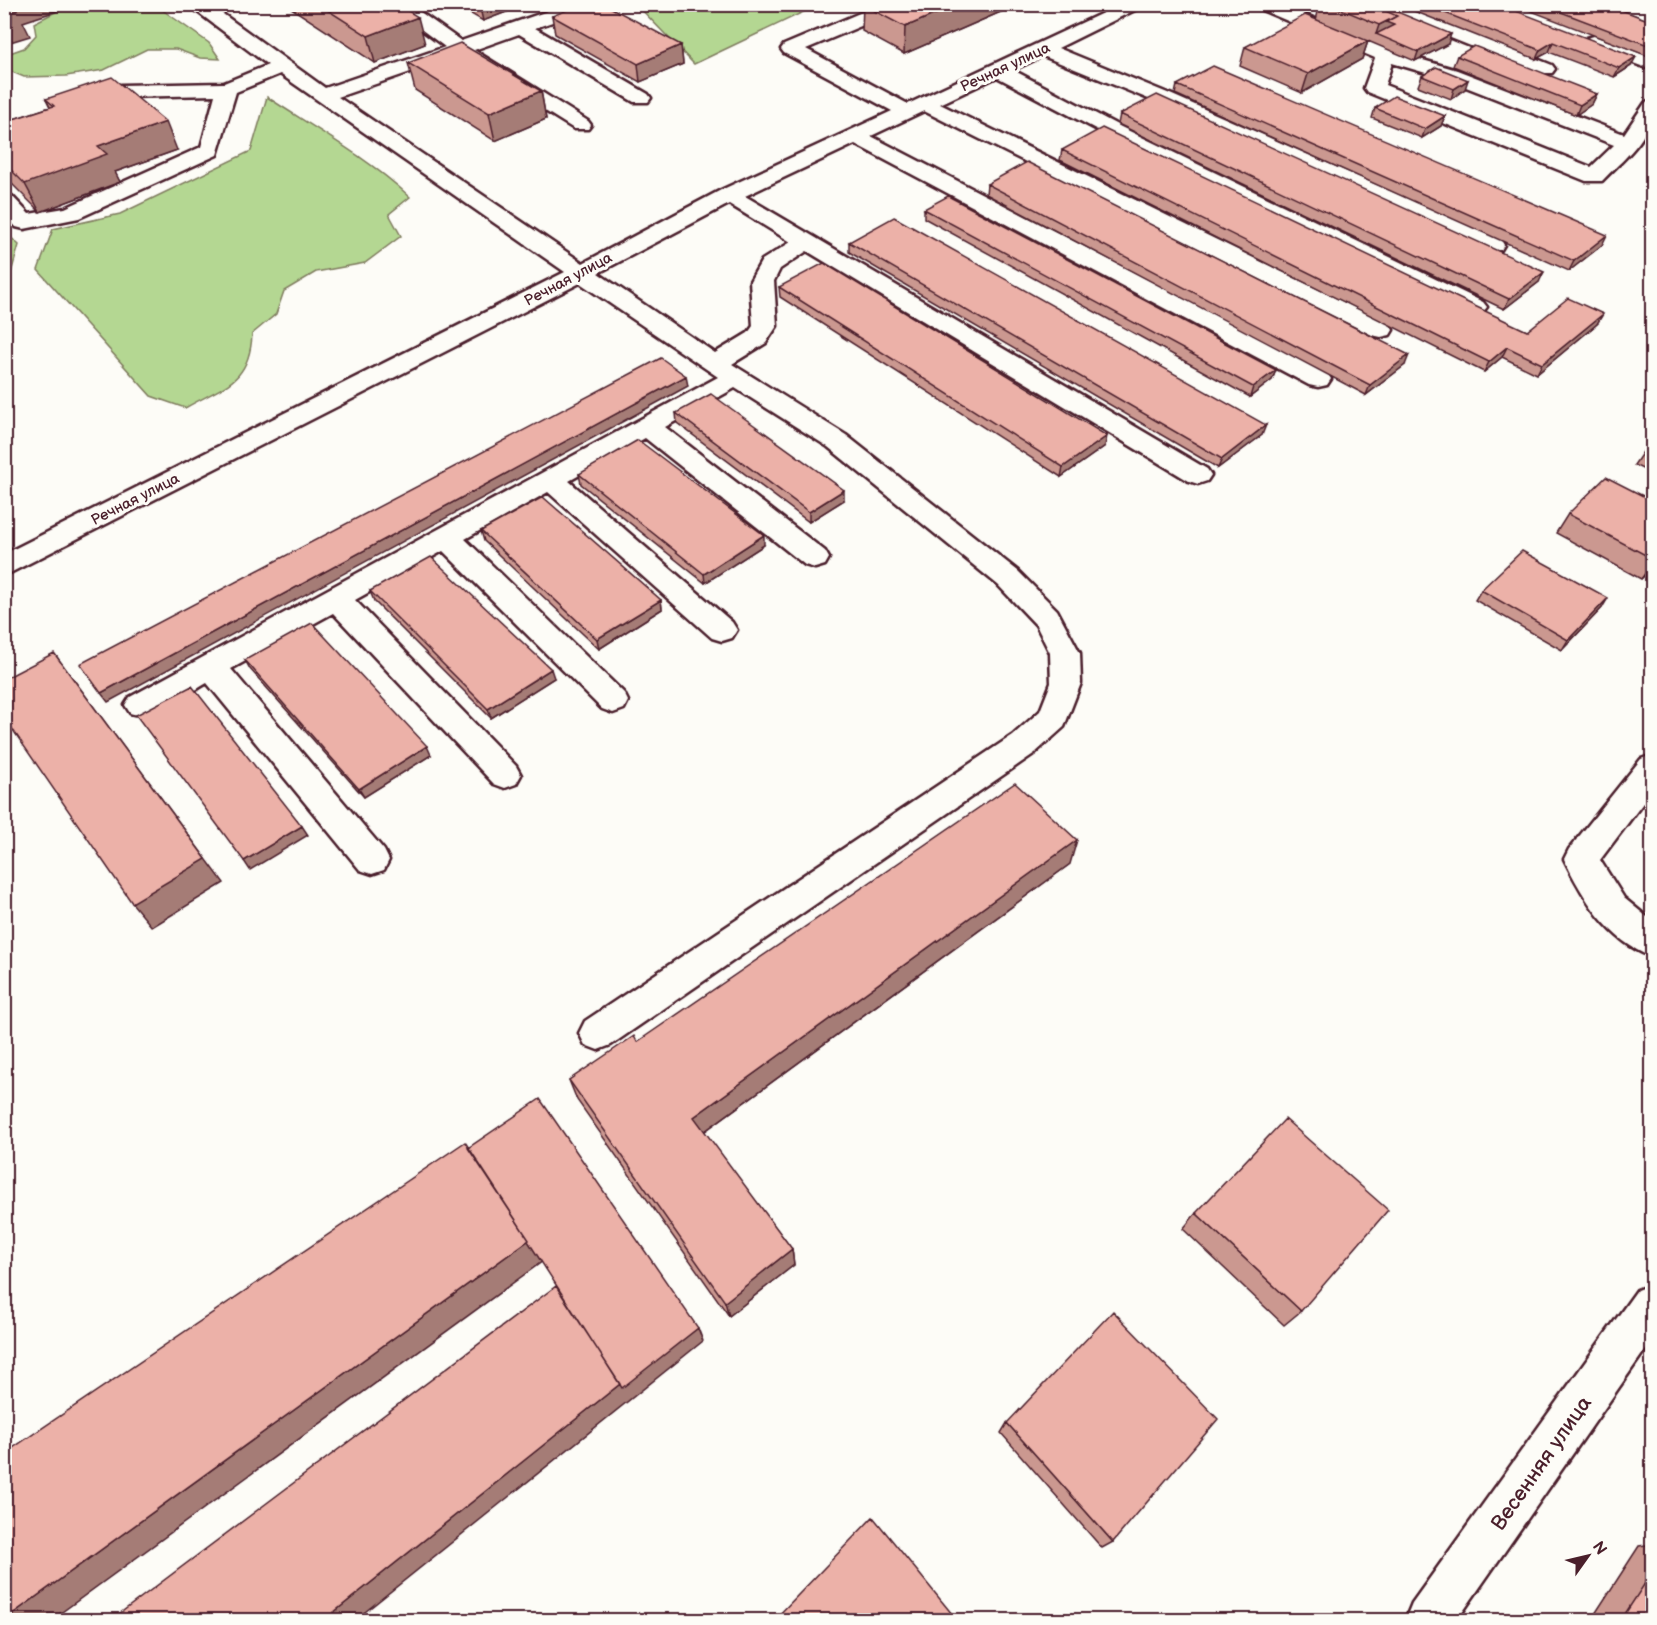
<svg xmlns="http://www.w3.org/2000/svg" width="1657" height="1625" viewBox="0 0 1657 1625" font-family="'Balsamiq Sans',sans-serif">
<style>
.green{fill:#b4d792;stroke:#7f7b5e;stroke-width:1.5}
.lines{fill:none;stroke-linecap:round;stroke-linejoin:round}
.minor-casing{stroke:#4a1f2b;stroke-width:5}
.minor{fill:#fdfcf7;fill-rule:evenodd}
.wall{fill:#cb9890;stroke:#4a1f2b;stroke-width:1.5}
.shaded-wall{fill:#a57c76;stroke:#4a1f2b;stroke-width:1.5}
.building{fill:#ecb1a8;stroke:#4a1f2b;stroke-width:1.5}
.labels{text-anchor:middle;stroke-width:6;stroke-linejoin:round;paint-order:stroke}
.far-street-label{font-size:15px;fill:#4a1f2b;stroke:#fdfcf7}
.near-street-label{font-size:21px;fill:#4a1f2b;stroke:#fdfcf7}
</style>
<rect width="100%" height="100%" fill="#fdfcf7"/>
<filter id="ink" filterUnits="userSpaceOnUse"><feTurbulence type="fractalNoise" baseFrequency=".0167" numOctaves="2"/><feDisplacementMap in="SourceGraphic" scale="12" xChannelSelector="R" yChannelSelector="G"/><feConvolveMatrix kernelMatrix="1 2 1 2 8 2 1 2 1" color-interpolation-filters="sRGB"/></filter>
<g filter="url(#ink)">
<path class="green" d="M154 4 209 43 220 59 200 58 176 49H147L104 70 66 76 24 77 5 69 4 55 24 48 36 35 34 23 69 5Z
M637 5H818L694 64Z
M267 97C316 129 368 158 410 197L389 214 401 236 365 263 316 272 284 291 276 314 252 334C250 383 223 386 185 408L151 396 38 270 53 229 120 214 251 151Z
M4 231 19 245 5 294 7 324 5 325Z"/>
<g class="lines">
<defs>
<path id="minor" d="M187 4H209L325 88 445 47 387 4H409L461 41 568 4H593L590 9 535 28 648 94 651 98 648 102H634L519 34 474 50 588 121 591 125 588 129H574L457 56 338 97 583 263 721 190 892 111 784 53 781 49 784 45 881 4H907L904 8 806 49 908 104 1122 4H1147L1058 48 1170 94 1501 240 1504 245 1501 250H1485L1156 102 1043 56 1013 70 1121 127 1483 302 1487 307 1483 312H1467L1107 135 997 77 940 104 1390 325 1393 330 1390 335 1381 337 1372 335 924 111 871 136 1327 373 1331 379 1327 385 1318 387 1309 385 855 144 745 196 1207 469 1211 475 1207 481 1198 484 1189 481 807 251 780 269 774 281 777 326 769 338 766 343 732 364 846 435 1018 571 1057 610 1080 653 1081 683 1064 727 1035 753 611 1045 598 1050 585 1045 579 1033 585 1021 1013 735 1040 711 1051 683 1050 653 1036 625 998 585 828 447 735 388 665 427 825 551 829 558 825 565 815 568 805 565 645 438 569 481 732 622 737 630 732 638 722 641 712 638 548 492 465 539 624 693 628 701 624 709 613 713 602 709 443 551 355 600 516 766 521 775 516 784 505 788 494 784 333 613 231 669 384 850 389 860 384 870 372 874 360 870 207 683C186 695 155 721 130 713L125 705 130 697 718 377 580 283 4 576V554L565 272 280 74 236 92 217 155 79 218 24 229 16 227 4 214V195L12 196 29 214 65 208 201 147 215 95 123 97 20 132 11 142 4 144 6 124 121 85 224 83 268 65ZM729 204 791 242 762 260 750 281 753 326 748 333 715 353 598 273Z
M1254 4H1280L1392 51 1457 70 1624 134 1645 103 1652 101C1656 135 1624 158 1602 181H1586L1367 92 1364 88 1375 58 1257 8ZM1392 63 1443 78 1614 145 1591 167 1385 85Z
M1373 4H1399L1552 65 1555 69 1552 73H1538L1376 8Z
M1594 36 1652 58V70L1587 46 1585 42 1587 38Z
M1652 755V791L1600 860 1624 898 1652 921V957C1609 941 1583 898 1564 859L1569 849 1641 759Z
M1652 1284V1340L1457 1620H1405L1412 1603 1637 1290Z"/>
</defs>
<use href="#minor" class="minor-casing"/>
<use href="#minor" class="minor"/>
</g>
<path class="wall" d="M285 4H397L425 44 375 63Z
M454 4H527L483 21Z
M1019 4 904 54 862 31 863 5Z
M1320 4H1378L1448 44 1415 61 1368 41 1362 59 1302 93 1240 66 1245 47 1316 20Z
M1396 4H1498L1631 66 1614 77 1549 52 1536 59Z
M1513 4H1606L1653 22V58Z
M552 16 681 45 683 64 640 82 555 34Z
M1457 56 1597 94 1592 104 1576 115 1453 66Z
M408 63 541 91 546 119 495 141 415 90Z
M1422 76 1465 89 1451 99 1418 86Z
M1177 85 1602 245 1569 271 1175 94Z
M46 99 177 150 115 172 120 182 40 212 4 176V122L50 107Z
M1375 108 1445 116 1441 126 1422 138 1372 118Z
M1120 114 1539 282 1504 309 1118 124Z
M1062 150 1527 331 1597 324 1537 374 1502 357 1484 372 1060 160Z
M987 184 1405 365 1366 395 986 194Z
M924 209 1276 370 1272 380 1250 397 924 218Z
M849 242 1262 435 1218 468 849 252Z
M779 287 1105 446 1061 477 780 297Z
M676 413 844 500 809 522 677 423Z
M1653 440V474L1634 465 1647 446Z
M579 474 764 545 705 583 581 484Z
M1653 501V567L1641 579 1556 533 1568 514Z
M481 531 661 600 662 609 599 649 484 541Z
M1481 590 1602 608 1562 650 1475 600Z
M370 591 554 678 491 718 374 601Z
M245 660 431 755 364 797 250 669Z
M1070 864 704 1132 792 1249 794 1265 729 1316 577 1100 569 1080 637 1042Z
M1196 1213 1301 1311 1284 1325 1183 1229Z
M1007 1423 1113 1542 1102 1548 1001 1433Z
M1653 1544V1620H1591L1639 1546Z"/>
<path class="shaded-wall" d="M6 4H64L66 8 23 22 30 36 4 44V14Z
M479 4H527L483 21Z
M959 4H1019L904 54 905 27Z
M1397 16 1391 34H1376L1379 25Z
M418 17 425 44 375 63 368 36Z
M1451 34 1448 44 1415 61 1418 52Z
M1368 41 1362 59 1302 93 1308 74Z
M1553 42 1549 52 1536 59 1540 50Z
M681 45 683 64 640 82 638 64Z
M1636 57 1631 66 1614 77 1619 68Z
M1468 80 1465 89 1451 99 1454 89Z
M4 91 9 100 4 102Z
M541 91 546 119 495 141 489 113Z
M1597 94 1592 104 1576 115 1580 105Z
M1445 116 1441 126 1422 138 1425 129Z
M166 122 177 150 115 172 120 182 40 212 25 184 98 146Z
M1607 235 1602 245 1569 271 1574 261Z
M1544 272 1539 282 1504 309 1509 299Z
M1603 314 1597 324 1537 374 1542 364Z
M1507 347 1502 357 1484 372 1489 362Z
M1409 355 1405 365 1366 395 1370 385Z
M1276 370 1272 380 1250 397 1253 387Z
M686 376 688 386 108 702 101 693Z
M1266 425 1262 435 1218 468 1222 459Z
M1107 436 1105 446 1061 477 1063 467Z
M844 490V500L809 522V512Z
M764 535V545L705 583 704 574Z
M1653 563V567L1641 579Z
M1608 598 1602 608 1562 650 1568 640Z
M661 600 662 609 599 649 597 639Z
M54 653 224 883 152 927 132 903Z
M551 669 554 678 491 718 488 709Z
M427 746 431 755 364 797 359 789Z
M302 826 308 835 250 870 244 861Z
M1077 840 1070 864 698 1136 694 1117Z
M529 1240 543 1261 51 1620H4Z
M792 1249 794 1265 729 1316 725 1302Z
M698 1328 703 1341 355 1620H324L620 1384Z"/>
<path class="building" d="M4 4H11L17 10 4 14Z
M318 4H397L418 17 368 36Z
M582 4H604L681 45 638 64 552 16Z
M863 4H959L905 27 863 5Z
M1329 4H1370L1397 16 1379 25Z
M1370 4H1378L1451 34 1418 52 1376 34 1394 25 1386 22 1397 16Z
M1422 4H1498L1636 57 1619 68 1553 42 1540 50Z
M1540 4H1606L1653 22V47Z
M1305 15 1368 41 1308 74 1245 47Z
M460 43 541 91 489 113 408 63Z
M1474 46 1597 94 1580 105 1457 56Z
M1213 66 1607 235 1574 261 1177 85Z
M1436 67 1468 80 1454 89 1422 76Z
M112 77 166 122 98 146 107 154 25 184 4 163V122L54 106 46 99Z
M1157 95 1544 272 1509 299 1120 114Z
M1394 96 1445 116 1425 129 1375 108Z
M1102 128 1527 331 1568 298 1603 314 1542 364 1507 347 1489 362 1062 150Z
M1027 162 1409 355 1370 385 987 184Z
M948 196 1276 370 1253 387 924 209Z
M894 217 1266 425 1222 459 849 242Z
M824 263 1107 436 1063 467 779 287Z
M661 358 686 376 101 693 80 664Z
M711 394 844 490 809 512 676 413Z
M638 440 764 535 704 574 579 474Z
M1653 440V449L1647 446Z
M1606 477 1653 501V559L1568 514Z
M543 497 661 600 597 639 481 531Z
M1522 551 1608 598 1568 640 1481 590Z
M431 557 551 669 488 709 370 591Z
M312 623 427 746 359 789 245 660Z
M54 653 206 859 132 903 4 717V679Z
M192 686 302 826 244 861 136 715Z
M1015 783 1077 840 694 1117 792 1249 725 1302 569 1080 634 1036 637 1042Z
M540 1099 698 1328 622 1388 528 1241 529 1240 468 1148Z
M1285 1119 1388 1210 1301 1311 1196 1213Z
M465 1142 529 1240 4 1620V1454Z
M556 1286 620 1384 324 1620H111Z
M1113 1311 1218 1419 1113 1542 1007 1423Z
M873 1517 957 1620H774Z
M1653 1571V1620H1621Z"/>
</g>
<g class="labels">
<g class="far-street-label">
<text transform="translate(1005 67) rotate(-25)" y="5">Речная улица</text>
<text transform="translate(568 279) rotate(-28)" y="5">Речная улица</text>
<text transform="translate(135 499) rotate(-27)" y="5">Речная улица</text>
</g>
<g class="near-street-label">
<text transform="translate(1541 1463) rotate(-55)" y="7">Весенняя улица</text>
</g>
</g>
<rect width="1657" height="1625" fill="none" stroke="#fdfcf7" stroke-width="24"/>
<rect x="12" y="12" width="1633" height="1601" fill="none" stroke="#4a1f2b" stroke-width="2" filter="url(#ink)"/>
<g transform="translate(1588 1556) rotate(56)" stroke="#fdfcf7" stroke-width="4.5" paint-order="stroke">
<path d="M0-4.5L10 22L0 15L-10 22Z" fill="#4a1f2b"/>
<text y="-9" font-size="16" font-weight="bold" text-anchor="middle" fill="#4a1f2b">N</text>
</g>
</svg>
